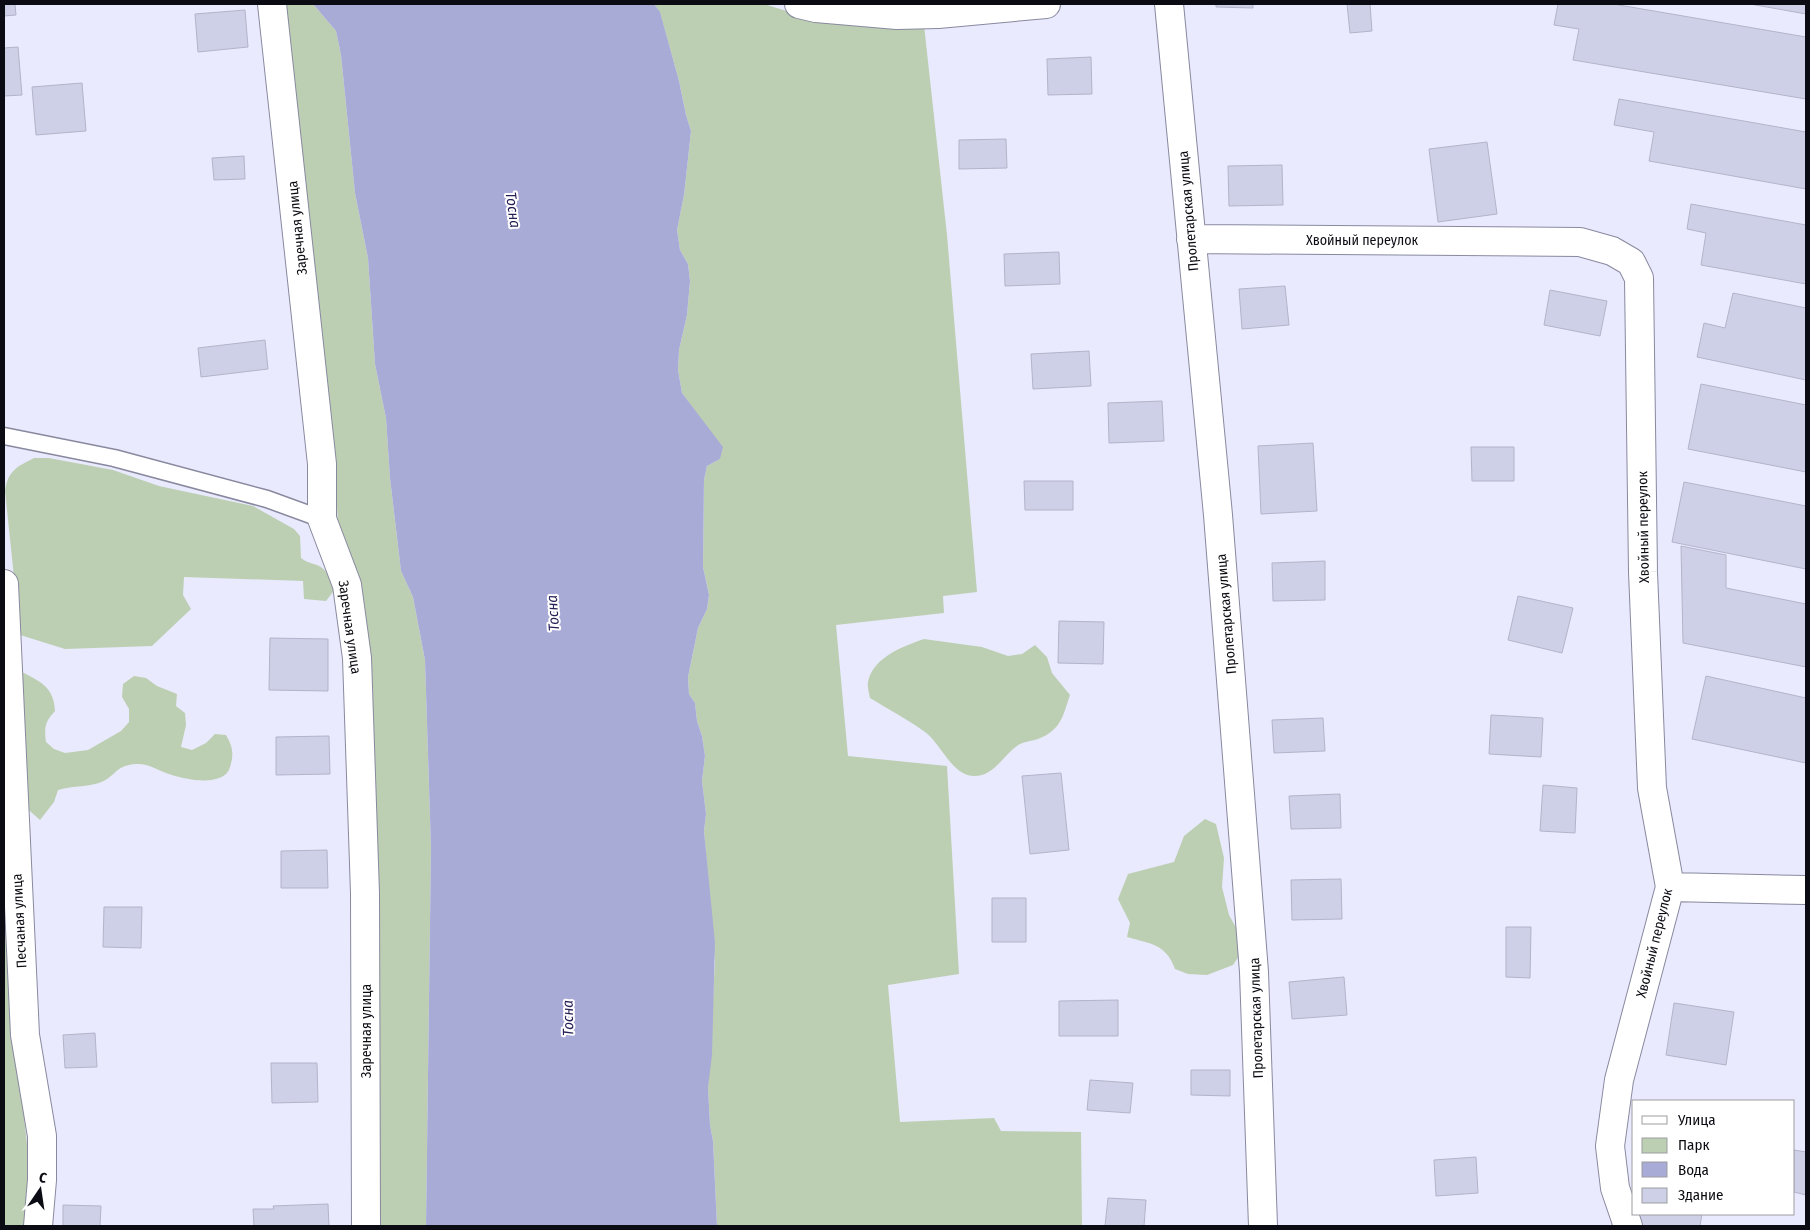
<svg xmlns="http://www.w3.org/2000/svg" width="1810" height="1230" viewBox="0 0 1810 1230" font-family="'Fira Sans Condensed',sans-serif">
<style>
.green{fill:#bdcfb3}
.water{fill:#a9abd7}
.building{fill:#ced0e7;stroke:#b3b4cb}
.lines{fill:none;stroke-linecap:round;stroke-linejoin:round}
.lane-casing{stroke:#88899f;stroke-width:19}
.street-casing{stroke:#88899f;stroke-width:30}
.lane{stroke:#fff;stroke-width:16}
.street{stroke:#fff;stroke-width:28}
.labels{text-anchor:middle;stroke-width:4;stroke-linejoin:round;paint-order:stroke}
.street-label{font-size:14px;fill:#0b0b13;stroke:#fff}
.water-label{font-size:15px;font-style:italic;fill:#252055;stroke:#fff}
</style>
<rect width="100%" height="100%" fill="#e9eafd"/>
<path class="green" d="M280 4H313L336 31 341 55 355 193 368 258 375 364 386 418 390 478 401 571 413 597 425 660 431 848 426 1226H374L337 506 331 432Z
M654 4H764L793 13 924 25 947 235 977 592 943 596 944 613 836 625 848 756 947 766 959 974 888 985 900 1122 994 1118 1001 1131 1081 1132 1082 1226H717L713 1141 710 1125 708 1088 715 962 704 831 706 814 702 781 705 756 702 736 697 721 695 703 689 694 688 677 698 628 707 609 709 595 703 567 704 480 707 466 720 459 698 415 682 393 678 370 679 350 687 315 690 281 688 264 680 250 677 230 684 195 691 131 686 115 679 81 660 13Z
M34 458H49L113 470 159 486 253 506 294 529 300 536 301 558C306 562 311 563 317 565 327 569 331 579 336 588L326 601 304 599 303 581 184 577 183 595 191 609 152 646 65 649 17 634 18 616 5 491C8 471 16 467 34 458Z
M924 639 982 647 1008 656 1022 654 1035 645 1047 657 1052 673 1070 695C1063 716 1061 730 1038 739 1032 741 1026 741 1020 744 1006 752 998 770 982 775 954 783 943 745 925 732 907 719 888 709 870 698 869 693 867 686 868 682 873 657 904 646 924 639Z
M20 671C39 681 54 686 55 711 45 722 44 727 46 742L54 749 65 753 88 750 121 731 129 722V709L122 697 123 684 134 676 146 678 157 686 177 694 176 706 185 713 186 725 181 747 192 750 206 743 215 734 226 735C233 747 234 754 230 767 225 787 186 780 172 775 158 771 150 763 135 764 114 766 116 777 99 783 86 787 71 786 58 790L54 802 40 820 22 804Z
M1205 819 1216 824 1224 858 1222 887 1229 915 1243 940 1241 953 1233 965 1207 975 1188 974 1175 969C1166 944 1151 944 1127 937L1130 923 1118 899 1128 874 1174 862 1184 836Z
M4 859 21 1089 32 1190 28 1226H4Z"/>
<path class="water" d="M313 4H654L660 12 679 81 686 115 691 131 684 195 677 230 680 250 688 264 690 281 687 315 679 350 678 370 682 393 723 447 720 459 707 466 704 480 703 567 709 595 707 609 698 628 688 677 689 694 695 703 697 721 702 736 705 756 702 781 706 814 704 831 715 943 712 1055 708 1088 710 1125 713 1141 717 1226H426L431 848 425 660 413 597 401 571 390 478 386 418 375 364 368 258 355 193 341 55 336 31Z"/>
<path class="building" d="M4 4H15L16 15 4 16Z
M1216 4H1253V8L1216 7Z
M1347 4H1370L1372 31 1350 33Z
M1558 4H1613L1806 37V99L1573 60 1579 29 1554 25Z
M1750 4H1806V14Z
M245 10 248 47 198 52 195 14Z
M18 47 22 95 4 96V48Z
M1091 57 1092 94 1048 95 1047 59Z
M82 83 86 131 36 135 32 87Z
M1619 99 1806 132V189L1649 161 1654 132 1614 125Z
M1006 139 1007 168 959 169V140Z
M1487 142 1497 214 1438 222 1429 149Z
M244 156 245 179 214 180 212 158Z
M1282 165 1283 205 1229 206 1228 166Z
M1691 204 1806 225V284L1701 265 1706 233 1687 229Z
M1059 252 1060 284 1005 286 1004 254Z
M1285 286 1289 325 1242 329 1239 289Z
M1550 290 1607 301 1600 336 1544 325Z
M1733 293 1806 308V380L1697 357 1704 323 1725 328Z
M265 340 268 369 201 377 198 348Z
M1089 351 1091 386 1033 389 1031 354Z
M1701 384 1806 405V472L1688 449Z
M1162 401 1164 441 1109 443 1108 403Z
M1313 443 1317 511 1261 514 1258 446Z
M1471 447H1514V481H1472Z
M1024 481H1073V510H1025Z
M1684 482 1806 506V569L1672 542Z
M1681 546 1726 555V588L1806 604V667L1683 643Z
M1325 561V600L1273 601 1272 563Z
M1518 596 1573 608 1562 653 1508 640Z
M1059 621 1104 622 1103 664 1058 663Z
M270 638 328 639V691L269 690Z
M1706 676 1806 698V763L1692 739Z
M1491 715 1543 718 1541 757 1489 754Z
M1323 718 1325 751 1274 753 1272 720Z
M329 736 330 774 276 775V737Z
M1061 773 1069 850 1030 854 1022 776Z
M1543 785 1577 788 1575 833 1540 831Z
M1340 794 1341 828 1291 829 1289 796Z
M327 850 328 888H281V851Z
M1341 879 1342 919 1292 920 1291 880Z
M992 898H1026V942H992Z
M104 907H142L141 948 103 947Z
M1506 927H1531L1530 978 1506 977Z
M1344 977 1347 1015 1292 1019 1289 982Z
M1118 1000V1036H1059V1001Z
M1674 1003 1734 1012 1726 1065 1666 1055Z
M95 1033 97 1067 65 1068 63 1035Z
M271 1063H317L318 1102 272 1103Z
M1191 1070H1230V1096L1191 1095Z
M1090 1080 1133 1083 1130 1113 1087 1110Z
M1794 1150 1806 1152V1195L1794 1192Z
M1476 1157 1478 1193 1436 1196 1434 1160Z
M1108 1198 1146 1200 1144 1226H1105Z
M328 1204 329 1226H254L253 1209H274L273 1206Z
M63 1205 101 1206 100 1226H63Z
M1638 1214H1702L1700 1226H1637Z"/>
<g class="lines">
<defs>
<path id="lane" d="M4 436 114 458 267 499 322 519"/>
<path id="street" d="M272 4 322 464V519L347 585 357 658 365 893 366 1226
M799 4 816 8 897 15 938 14 1046 4
M1169 4 1218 515 1254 972 1263 1226
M1191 239 1580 242 1612 251 1631 262 1639 278 1643 572 1652 788 1670 887 1619 1080 1610 1146 1615 1188 1628 1226
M4 584 25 1035 42 1136V1180L38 1226
M1670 887 1806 890"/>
</defs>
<use href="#lane" class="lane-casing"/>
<use href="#street" class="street-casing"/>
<use href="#lane" class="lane"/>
<use href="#street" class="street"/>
</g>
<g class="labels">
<g class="street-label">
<text transform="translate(1188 211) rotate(-95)" y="5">Пролетарская улица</text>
<text transform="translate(297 228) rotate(-96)" y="5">Заречная улица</text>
<text x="1362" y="245">Хвойный переулок</text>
<text transform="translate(1643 527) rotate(-91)" y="5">Хвойный переулок</text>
<text transform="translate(1226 614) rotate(-95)" y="5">Пролетарская улица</text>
<text transform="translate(350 627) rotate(82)" y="5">Заречная улица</text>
<text transform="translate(19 921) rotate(-93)" y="5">Песчаная улица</text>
<text transform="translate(1654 943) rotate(-76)" y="5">Хвойный переулок</text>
<text transform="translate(1256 1018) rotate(-92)" y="5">Пролетарская улица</text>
<text transform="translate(366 1031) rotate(-90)" y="5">Заречная улица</text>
</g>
<g class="water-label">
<text transform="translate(513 210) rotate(82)" y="5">Тосна</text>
<text transform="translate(553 613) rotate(-94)" y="5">Тосна</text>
<text transform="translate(568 1018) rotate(-91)" y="5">Тосна</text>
</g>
</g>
<rect width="1810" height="1230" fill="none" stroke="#0b0b13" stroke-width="10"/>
<rect x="1632" y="1100" width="162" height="115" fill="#ffffff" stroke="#9d9da1"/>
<rect x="1642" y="1116" width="25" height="8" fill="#ffffff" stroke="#9d9da1"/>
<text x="1678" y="1125" font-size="15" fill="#0b0b13">Улица</text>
<rect x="1642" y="1138" width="25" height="15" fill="#bdcfb3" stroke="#9d9da1"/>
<text x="1678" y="1150" font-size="15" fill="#0b0b13">Парк</text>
<rect x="1642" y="1162" width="25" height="15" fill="#a9abd7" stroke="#9d9da1"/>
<text x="1678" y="1175" font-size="15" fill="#0b0b13">Вода</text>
<rect x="1642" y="1188" width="25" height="15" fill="#ced0e7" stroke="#9d9da1"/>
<text x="1678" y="1200" font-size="15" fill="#0b0b13">Здание</text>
<g transform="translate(40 1190) rotate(13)" stroke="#ffffff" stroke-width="4" paint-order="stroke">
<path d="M0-4L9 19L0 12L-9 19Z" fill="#0b0b13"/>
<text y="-8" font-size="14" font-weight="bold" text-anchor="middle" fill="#0b0b13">С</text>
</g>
</svg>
